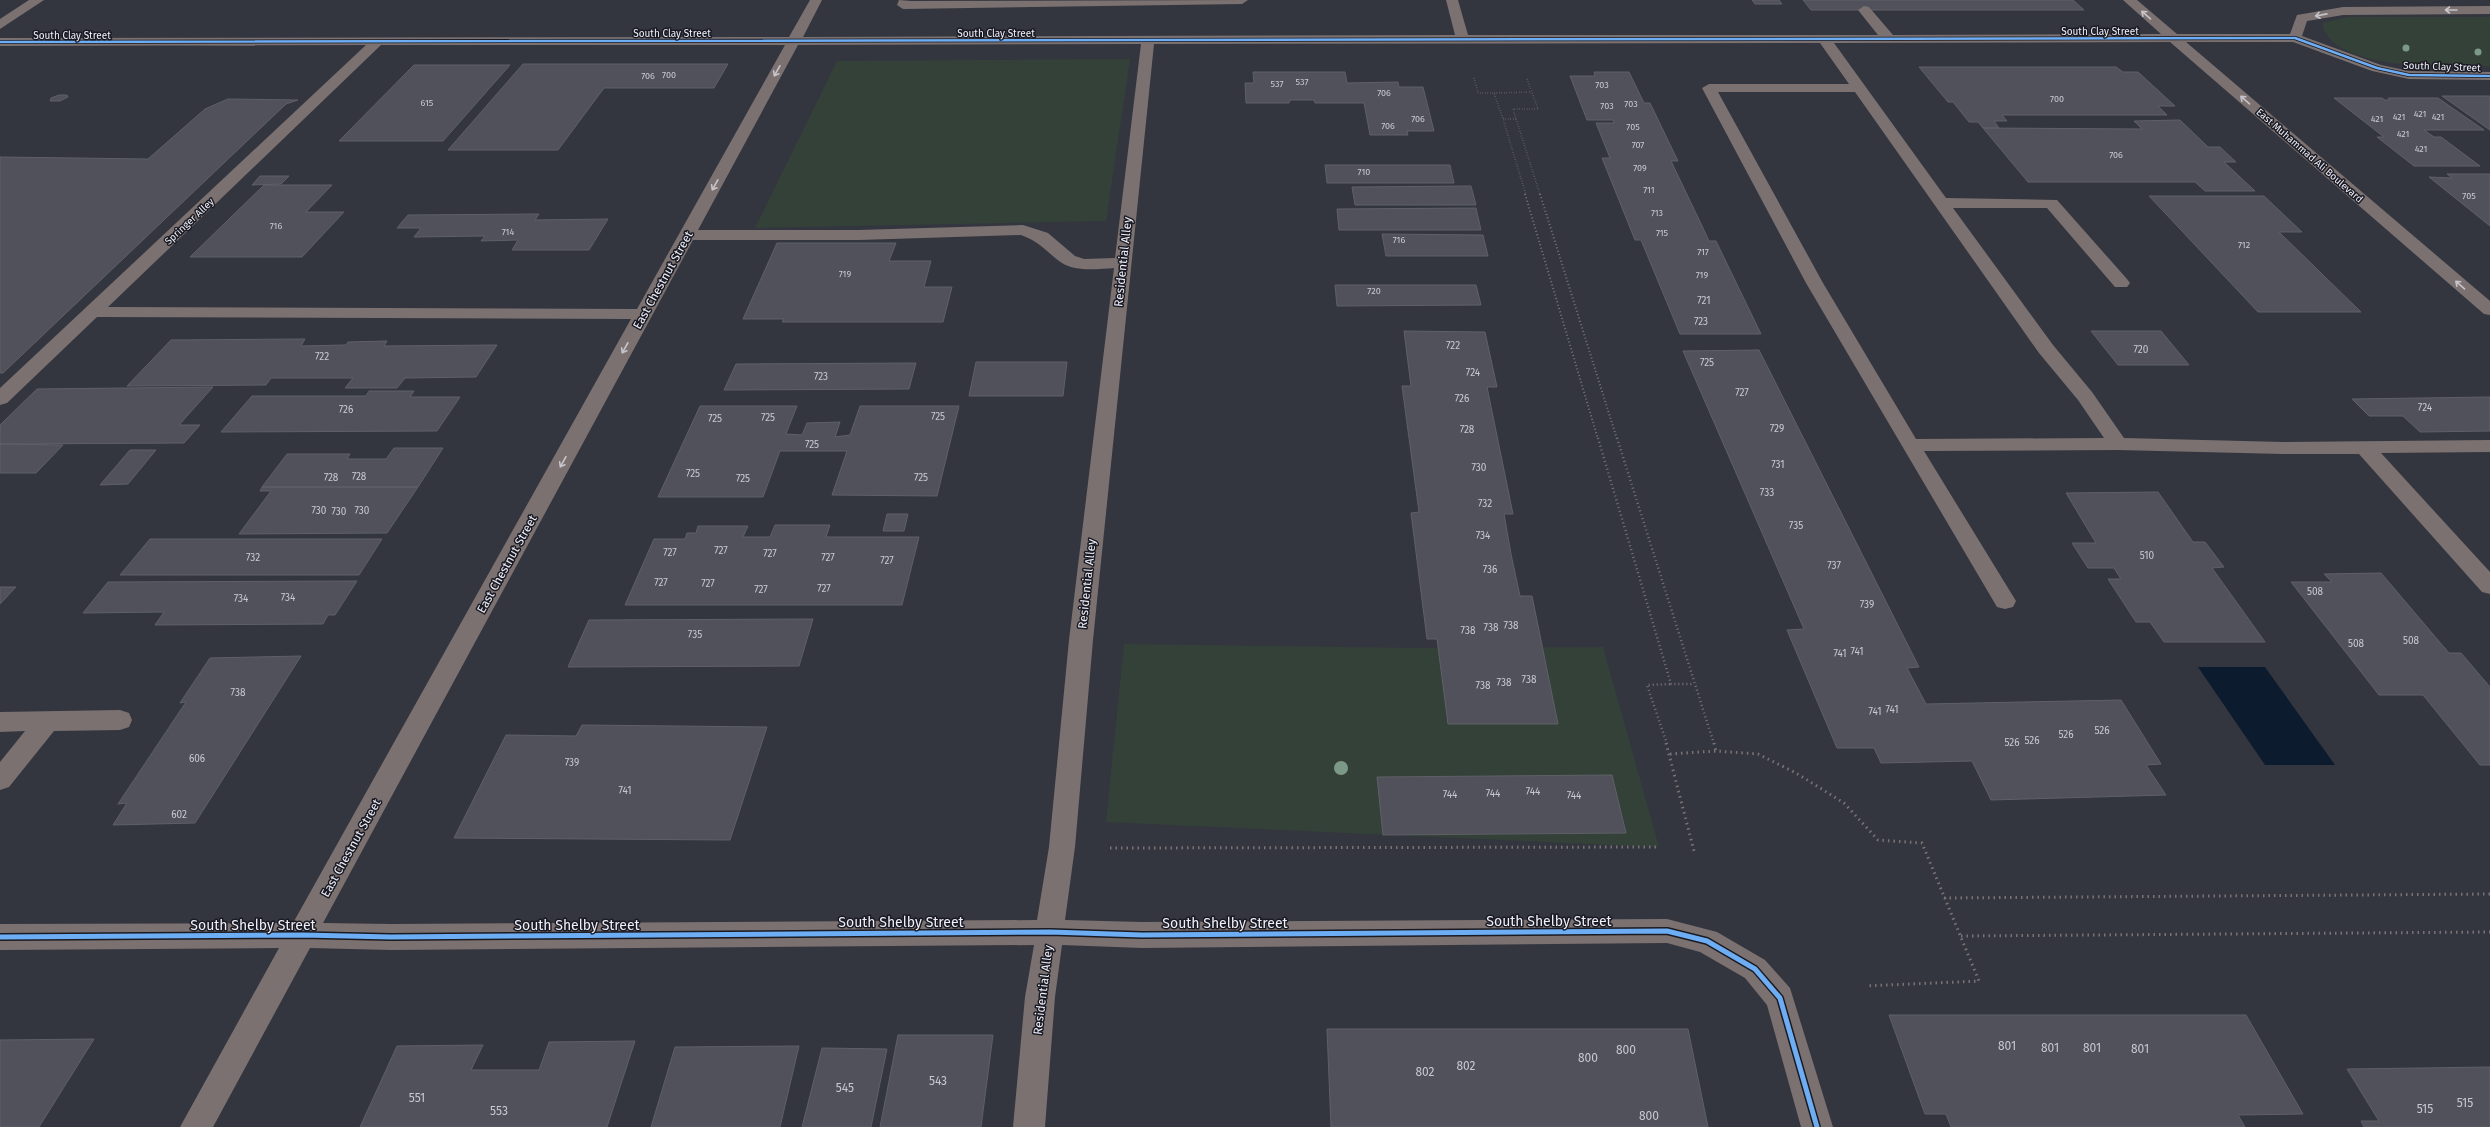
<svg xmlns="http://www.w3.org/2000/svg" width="2490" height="1127" viewBox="0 0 2490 1127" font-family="'Fira Sans',sans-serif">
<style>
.green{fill:#344138}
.water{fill:#0d1b2e}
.building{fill:#50515a;stroke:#5f6067}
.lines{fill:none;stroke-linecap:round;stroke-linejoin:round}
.path-far3{stroke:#797375;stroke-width:1.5;stroke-dasharray:0.5 2;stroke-linecap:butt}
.path-far2{stroke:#797375;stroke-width:2;stroke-dasharray:1 2.5;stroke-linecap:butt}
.path-far1{stroke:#797375;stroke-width:2.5;stroke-dasharray:1 3;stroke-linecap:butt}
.path{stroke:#797375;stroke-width:3;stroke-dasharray:1.5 4;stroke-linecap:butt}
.minor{fill:#7b7170;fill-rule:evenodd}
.cycleway-far1-casing{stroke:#1a1a22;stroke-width:4}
.cycleway-casing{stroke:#1a1a22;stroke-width:8}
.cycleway-far1{stroke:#6dadf4;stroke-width:2.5}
.cycleway{stroke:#6dadf4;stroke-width:5}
.tree{fill:#7c9987}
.oneway{stroke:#c6c4ca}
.labels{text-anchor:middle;stroke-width:3;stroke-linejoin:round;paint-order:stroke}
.far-number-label{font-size:9px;fill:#c7c8d3}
.far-street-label{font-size:10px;fill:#eff0fb;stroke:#1a1a22}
.number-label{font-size:10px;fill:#c7c8d3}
.street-label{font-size:12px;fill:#eff0fb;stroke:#1a1a22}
.near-number-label{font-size:12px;fill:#c7c8d3}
.near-street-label{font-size:14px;fill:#eff0fb;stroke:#1a1a22}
</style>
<rect width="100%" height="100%" fill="#34363f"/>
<path class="green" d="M2348 17H2490V66C2451 66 2332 73 2322 23Z
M1130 59 1106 221 755 228 837 61Z
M1124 644 1417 648 1603 647 1659 847 1106 822Z"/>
<path class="water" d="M2198 667H2265L2335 765H2265Z"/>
<path class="building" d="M1752 0H1779L1782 4H1755Z
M1803 0H2073L2084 10H1811Z
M523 64H728L714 88H604L558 150H448Z
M414 65H510L443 141H339Z
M1919 67H2116L2123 72H2138L2175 106H2158L2167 115H2002L2007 121H1994L1999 128H1983L1978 122H1969L1953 102H1948Z
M1253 72H1345L1347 83 1398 82 1399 87H1423L1434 131H1407L1408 135H1370L1364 103H1315L1314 100H1290L1289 103H1246L1245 83H1254Z
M1594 72H1629L1644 103H1650L1678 161H1671L1703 228 1709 241H1716L1761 334H1680L1641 240H1635L1602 158H1610L1596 123H1614L1613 120H1587L1570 76H1595Z
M59 95H67L68 97 60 101H50L51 98Z
M2442 96H2490V130Z
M2334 98H2382L2385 100H2390L2388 98H2438L2484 130H2424L2434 137H2441L2480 166H2414L2377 137H2384Z
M228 99 298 100 286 104 3 373H0V157L148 159 205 109Z
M2180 120 2208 147H2220L2236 162H2224L2255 191H2205L2195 182H2028L1983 128 2142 129 2134 121Z
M1325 165H1450L1454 183H1327Z
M2447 174H2490V226L2429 177 2452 178Z
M260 176H289L281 184 252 185Z
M264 185H332L306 212H344L302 257H190Z
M1471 186 1476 205H1355L1352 187Z
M2149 196H2264L2302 232H2279L2361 312H2258Z
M1476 208 1481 230H1339L1337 209Z
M539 214 535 220 608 219 589 250H512L518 240 481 241 485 236 414 237 421 228H397L408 215Z
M1382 234 1483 235 1488 256H1386Z
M777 243H896L889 261H931L924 287H952L943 322H782L784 319H743Z
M1335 285H1476L1481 305 1337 306Z
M1404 331 1485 332 1497 387H1487L1513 514H1504L1511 554 1520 596H1532L1558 724H1448L1437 639H1427L1411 513 1419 512 1402 386H1411Z
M2091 331H2161L2189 365H2118Z
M305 339 301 346 346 345 348 342 387 341 384 346 497 345 476 377 405 378 397 388H345L353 378H271L266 385 127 386 171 340Z
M1759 350 1919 667 1907 668 1926 704 2121 700 2161 764 2146 765 2166 795 1991 800 1972 761 1881 763 1874 748H1837L1787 630 1804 629 1683 351Z
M976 362H1067L1063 396H969Z
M916 363 909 389 724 390 736 364Z
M213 387 179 425H200L184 443 0 444V425L37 389Z
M369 391H414L410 397H460L437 431 221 432 252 396H366Z
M2490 397V431L2420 432 2403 416H2369L2352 399Z
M700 406H797L786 434 802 435 807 423 840 422 835 437 850 435 860 406H959L937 496 832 495 847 451H780L763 497H658Z
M0 444 63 445 36 473H0Z
M394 448H443L418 487H262L287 454H350L347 459H386Z
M130 450H156L128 484 100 485Z
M262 487H418L387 533 239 534 271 491H260Z
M2158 492 2193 542H2205L2224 567 2212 568 2265 642H2164L2150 622H2136L2108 579H2121L2114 568H2088L2072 543H2096L2066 493Z
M887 514H908L904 531H883Z
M775 525H830L826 537H919L902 605H625L654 539H685L687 533H696L698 526H748L743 537H770Z
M150 539H382L359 575H120Z
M2381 573 2449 653H2461L2490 687V765H2480L2423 695H2379L2291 582H2332L2324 574Z
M357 581 335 615H328L323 624 155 625 164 612 83 613 108 582Z
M0 587H16L0 604Z
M813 619 799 666 568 667 589 620Z
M301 656 195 823 113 825 127 803 118 804 186 702 180 703 210 658Z
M582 725 767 727 730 840 454 838 506 735 576 736Z
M1612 775 1626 833 1383 835 1377 777Z
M1889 1015H2246L2303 1114 2238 1115 2245 1127H1951L1946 1114H1925Z
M1327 1029H1688L1708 1127H1331Z
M898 1035H993L981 1127H880Z
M94 1039 39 1127H0V1040Z
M635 1041 607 1127H360L397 1046 483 1045 471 1070H539L549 1042Z
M799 1046 780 1127H651L675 1047Z
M822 1048 887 1049 871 1127H802Z
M2490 1067V1127H2364L2361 1121H2379L2347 1069Z"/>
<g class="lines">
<path class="path-far3" d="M1474 78 1478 93H1494L1503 119
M1527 79 1538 109H1513L1540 195
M1494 93 1531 92
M1516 119H1503L1526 195"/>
<path class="path-far2" d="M1525 194 1598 439
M1540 194 1617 439"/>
<path class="path-far1" d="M1598 438 1671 684H1694
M1617 438 1714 744
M1667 744 1647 685 1672 684"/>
<path class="path" d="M1666 743 1694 851
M1714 743 1716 751
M1670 754 1716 751 1758 754 1796 773 1844 803 1878 840 1922 843 1979 981 1866 986
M1110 848 1659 847
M1944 898 2490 894
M1961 936 2490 932"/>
<path class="minor" d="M29 0H44L0 29V19Z
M810 0H822L803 37 1455 35 1446 0H1458L1468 35H1878L1858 10 1864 6 1869 7 1893 35 2161 34 2123 0H2137L2177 34H2290L2297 15 2343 7 2490 6V14L2343 15 2307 21 2302 36 2381 65 2409 71 2490 72V80L2409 79 2372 71 2293 42H2186L2490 301V315L2484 314 2170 42 1834 43 1946 198 2057 200 2127 279 2130 283 2127 287H2115L2047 208H1953L2053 345 2092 392 2124 438 2283 442 2490 440V452L2381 453 2490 572V594L2482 592 2359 454H2283L2118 450 1924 451 2016 601 2013 607 2005 609 1997 607 1806 283 1702 88 1709 84H1849L1820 43 1154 44 1093 640 1075 847 1065 920 1142 922 1667 919 1717 932 1765 960 1790 988 1833 1127H1801L1767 1005 1745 978 1700 952 1667 943 1142 948 1062 945 1055 997 1045 1127H1013L1025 997 1034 945 391 950 310 948 213 1127H180L279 948 0 950V924L293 923 631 319 97 317 7 403 0 405V388L366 45 0 46V38L789 37ZM1141 44 1115 258 1084 259 1075 256 1048 233 1023 225 859 230H698L798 45ZM381 45H785L637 309 108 307ZM1718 92H1855L2039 353 2078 400 2104 438 1916 439 1823 283ZM1021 235C1041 242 1046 252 1062 263 1076 272 1098 269 1114 268L1069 640 1049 847 1037 920 391 924 323 923 693 240H859Z
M899 0 911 1 1248 0 1242 4 903 9 897 5Z
M120 710 129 713 132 720 129 727 120 730 54 731 9 787 0 790V762L25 731 0 732V712Z"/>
<defs>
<path id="cycleway-far1" d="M0 42 2295 38 2377 68 2409 75 2490 76"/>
<path id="cycleway" d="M0 937 303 935 391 937 1050 932 1142 935 1667 931 1707 941 1755 969 1780 998 1817 1127"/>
</defs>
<use href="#cycleway-far1" class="cycleway-far1-casing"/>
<use href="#cycleway" class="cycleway-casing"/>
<use href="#cycleway-far1" class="cycleway-far1"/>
<use href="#cycleway" class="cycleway"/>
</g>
<g class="tree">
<circle cx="2406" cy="48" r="3.5"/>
<circle cx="2478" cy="52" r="3.5"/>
<circle cx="1341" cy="768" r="7"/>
</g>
<defs><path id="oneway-shaft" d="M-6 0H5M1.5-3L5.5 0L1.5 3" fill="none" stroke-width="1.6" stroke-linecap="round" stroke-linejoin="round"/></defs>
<g class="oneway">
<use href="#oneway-shaft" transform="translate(2451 10) rotate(180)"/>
<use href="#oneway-shaft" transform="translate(2146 15) rotate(-139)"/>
<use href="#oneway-shaft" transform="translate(2321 15) rotate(169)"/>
<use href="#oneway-shaft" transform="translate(777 71) rotate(119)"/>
<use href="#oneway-shaft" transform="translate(2245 100) rotate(-139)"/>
<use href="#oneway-shaft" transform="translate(715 185) rotate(119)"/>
<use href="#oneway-shaft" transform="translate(2460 285) rotate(-139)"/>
<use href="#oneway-shaft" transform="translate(625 348) rotate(119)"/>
<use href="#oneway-shaft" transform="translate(563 462) rotate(119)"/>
</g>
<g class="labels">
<g class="far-number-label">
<text x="669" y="78">700</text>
<text x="648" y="79">706</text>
<text x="1302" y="85">537</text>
<text x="1277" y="87">537</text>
<text x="1602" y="88">703</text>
<text x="1384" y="96">706</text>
<text x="2057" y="102">700</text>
<text x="427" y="106">615</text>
<text x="1631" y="107">703</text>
<text x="1607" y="109">703</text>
<text x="2420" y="117">421</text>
<text x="2399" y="120">421</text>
<text x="2438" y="120">421</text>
<text x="1418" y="122">706</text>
<text x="2377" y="122">421</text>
<text x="1388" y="129">706</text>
<text x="1633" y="130">705</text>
<text x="2403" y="137">421</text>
<text x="1638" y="148">707</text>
<text x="2421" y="152">421</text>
<text x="2116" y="158">706</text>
<text x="1640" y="171">709</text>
<text x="1364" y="175">710</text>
<text x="1649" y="193">711</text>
<text x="2469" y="199">705</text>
<text x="1657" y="216">713</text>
<text x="276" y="229">716</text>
<text x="508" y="235">714</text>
<text x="1662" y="236">715</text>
<text x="1399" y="243">716</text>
<text x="2244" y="248">712</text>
<text x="1703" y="255">717</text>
<text x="845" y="277">719</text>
<text x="1702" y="278">719</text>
<text x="1374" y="294">720</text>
</g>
<g class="far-street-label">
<text x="2100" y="35">South Clay Street</text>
<text x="672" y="37">South Clay Street</text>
<text x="996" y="37">South Clay Street</text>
<text x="72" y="39">South Clay Street</text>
<text transform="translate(2442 66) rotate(2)" y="4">South Clay Street</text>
<text transform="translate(2310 155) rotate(41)" y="4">East Muhammad Ali Boulevard</text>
<text transform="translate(189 221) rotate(-43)" y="4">Springer Alley</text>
</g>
<g class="number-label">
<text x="1704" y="304">721</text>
<text x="1701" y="325">723</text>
<text x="1453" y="349">722</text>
<text x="2141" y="353">720</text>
<text x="322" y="360">722</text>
<text x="1707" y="366">725</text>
<text x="1473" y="376">724</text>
<text x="821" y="380">723</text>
<text x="1742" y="396">727</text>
<text x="1462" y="402">726</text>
<text x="2425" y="411">724</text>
<text x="346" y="413">726</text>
<text x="938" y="420">725</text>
<text x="768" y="421">725</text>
<text x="715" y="422">725</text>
<text x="1777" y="432">729</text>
<text x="1467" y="433">728</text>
<text x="812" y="448">725</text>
<text x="1778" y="468">731</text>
<text x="1479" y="471">730</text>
<text x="693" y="477">725</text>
<text x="359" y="480">728</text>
<text x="331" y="481">728</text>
<text x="921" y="481">725</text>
<text x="743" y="482">725</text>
<text x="1767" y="496">733</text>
<text x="1485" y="507">732</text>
<text x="319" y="514">730</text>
<text x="362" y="514">730</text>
<text x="339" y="515">730</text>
<text x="1796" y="529">735</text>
<text x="1483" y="539">734</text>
<text x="721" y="554">727</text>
<text x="670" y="556">727</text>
<text x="770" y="557">727</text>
<text x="2147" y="559">510</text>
<text x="253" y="561">732</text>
<text x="828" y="561">727</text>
<text x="887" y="564">727</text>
<text x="1834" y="569">737</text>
<text x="1490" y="573">736</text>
<text x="661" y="586">727</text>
<text x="708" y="587">727</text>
<text x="824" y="592">727</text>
<text x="761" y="593">727</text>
<text x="2315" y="595">508</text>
<text x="288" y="601">734</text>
<text x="241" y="602">734</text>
<text x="1867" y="608">739</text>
<text x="1511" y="629">738</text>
<text x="1491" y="631">738</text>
<text x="1468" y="634">738</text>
<text x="695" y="638">735</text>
<text x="2411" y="644">508</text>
<text x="2356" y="647">508</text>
<text x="1857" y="655">741</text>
<text x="1840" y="657">741</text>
<text x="1529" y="683">738</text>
<text x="1504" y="686">738</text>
<text x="1483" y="689">738</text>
<text x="238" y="696">738</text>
<text x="1892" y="713">741</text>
<text x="1875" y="715">741</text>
<text x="2102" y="734">526</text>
<text x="2066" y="738">526</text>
<text x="2032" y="744">526</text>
<text x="2012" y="746">526</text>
<text x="197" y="762">606</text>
<text x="572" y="766">739</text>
<text x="625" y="794">741</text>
<text x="1533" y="795">744</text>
<text x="1493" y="797">744</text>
<text x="1450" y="798">744</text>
<text x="1574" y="799">744</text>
<text x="179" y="818">602</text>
</g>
<g class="street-label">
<text transform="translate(1123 262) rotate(-84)" y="4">Residential Alley</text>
<text transform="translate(663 280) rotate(-61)" y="4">East Chestnut Street</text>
<text transform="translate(507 564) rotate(-61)" y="4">East Chestnut Street</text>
<text transform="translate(1087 584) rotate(-84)" y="4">Residential Alley</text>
<text transform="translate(351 848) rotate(-61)" y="4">East Chestnut Street</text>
<text transform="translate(1043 990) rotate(-83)" y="4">Residential Alley</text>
</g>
<g class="near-number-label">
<text x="2007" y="1050">801</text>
<text x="2050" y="1052">801</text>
<text x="2092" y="1052">801</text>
<text x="2140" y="1053">801</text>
<text x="1626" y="1054">800</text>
<text x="1588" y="1062">800</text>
<text x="1466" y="1070">802</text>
<text x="1425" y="1076">802</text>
<text x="938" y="1085">543</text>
<text x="845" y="1092">545</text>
<text x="417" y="1102">551</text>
<text x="2465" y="1107">515</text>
<text x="2425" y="1113">515</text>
<text x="499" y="1115">553</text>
<text x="1649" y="1120">800</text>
</g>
<g class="near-street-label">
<text x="1549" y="926">South Shelby Street</text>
<text x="901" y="927">South Shelby Street</text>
<text x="1225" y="928">South Shelby Street</text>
<text x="253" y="930">South Shelby Street</text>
<text x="577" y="930">South Shelby Street</text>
</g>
</g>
</svg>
